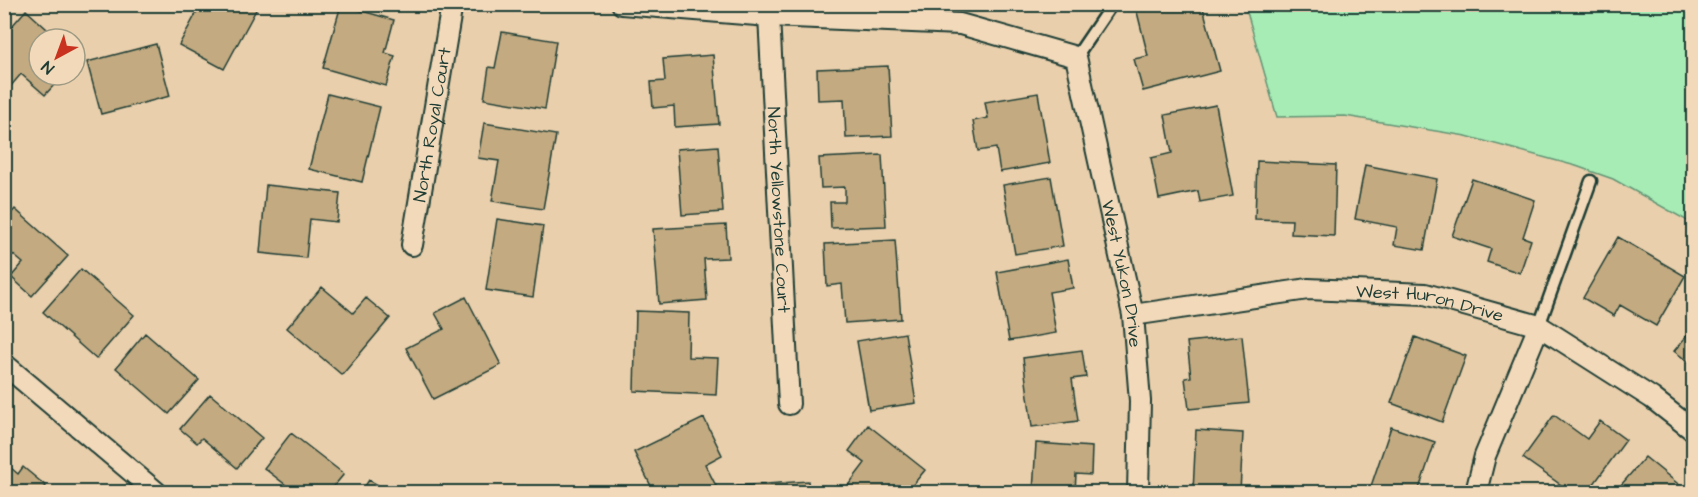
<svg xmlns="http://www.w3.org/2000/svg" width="1698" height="497" viewBox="0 0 1698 497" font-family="'Architects Daughter',sans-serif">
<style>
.green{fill:#a7ebb5;stroke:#639474;stroke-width:1.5}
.building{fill:#c3aa81;stroke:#1f3d34;stroke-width:1.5}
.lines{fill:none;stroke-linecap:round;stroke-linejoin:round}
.lane-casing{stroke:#1f3d34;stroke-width:15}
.street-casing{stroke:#1f3d34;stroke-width:24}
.lane{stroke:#f2d9ba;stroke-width:10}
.street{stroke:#f2d9ba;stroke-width:20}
.labels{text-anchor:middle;stroke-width:6;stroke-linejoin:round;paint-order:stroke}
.street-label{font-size:18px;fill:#1f3d34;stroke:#f2d9ba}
</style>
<rect width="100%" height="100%" fill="#eacfac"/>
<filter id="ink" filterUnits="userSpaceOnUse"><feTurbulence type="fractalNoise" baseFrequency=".0167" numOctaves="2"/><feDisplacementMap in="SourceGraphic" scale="12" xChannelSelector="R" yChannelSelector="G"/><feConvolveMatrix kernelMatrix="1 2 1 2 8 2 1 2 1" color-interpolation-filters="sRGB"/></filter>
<g filter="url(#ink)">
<path class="green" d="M1245 5H1693V224L1613 179 1576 166 1466 136 1345 116 1277 117Z"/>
<path class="building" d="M187 4H252L257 8 224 69 179 45 198 10Z
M1135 4H1202L1220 71 1143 91 1134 59 1148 56Z
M341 5 394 20 385 53 395 56 386 86 323 68Z
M26 10 58 39H39V75H63L45 95 21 74 10 87 4 82V35Z
M502 32 556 41 545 109 484 99 489 67 495 68Z
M156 44 170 96 101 114 87 62Z
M713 55 719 124 675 127 674 106 653 108 651 82 665 81 663 59Z
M888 66 892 136 846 138 844 99 818 100 817 69Z
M1038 93 1050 163 1000 172 996 148 978 151 973 121 988 118 985 102Z
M328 94 380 107 362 182 309 169Z
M1216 105 1233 196 1200 202 1198 191 1159 199 1151 158 1172 153 1165 115Z
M484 123 556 135 543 209 492 201 499 161 478 158Z
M718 146 723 212 682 215 677 149Z
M882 155 886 226 831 228 830 202H845V187L821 188 819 158Z
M1257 161 1336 165 1334 236 1291 234 1292 220 1255 219Z
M1365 165 1437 179 1424 250 1394 245 1397 227 1355 219Z
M1051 177 1063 246 1015 254 1003 185Z
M1472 179 1535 200 1523 237 1531 240 1520 273 1487 262 1491 249 1452 236Z
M266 185 340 193 337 222 310 219 306 258 260 253Z
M15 209 68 256 32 296 11 277 23 263 11 253 4 260V221Z
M497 219 543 226 533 297 486 290Z
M726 225 728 258 704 259 707 300 659 304 653 229Z
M1618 237 1685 276 1656 326 1620 305 1614 316 1583 298Z
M895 240 901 319 845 323 842 284 827 286 825 244Z
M1068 259 1073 288 1049 292 1056 333 1009 341 997 272Z
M81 269 134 315 96 359 43 312Z
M322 287 353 313 366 298 390 318 342 375 287 328Z
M466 297 501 365 433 399 406 348 444 329 435 313Z
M636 311 689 313 688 357 718 358 716 395 634 391Z
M1694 327V366L1674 351Z
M145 333 199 380 169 414 116 368Z
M905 333 916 403 869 410 857 341Z
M1242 336 1249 403 1189 409 1185 378 1191 377 1187 342Z
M1415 337 1466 356 1442 422 1391 403Z
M1082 350 1086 377 1072 379 1078 421 1032 427 1023 358Z
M210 394 262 438 237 468 202 438 197 443 180 429Z
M1554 415 1587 439 1600 421 1626 440 1588 492H1571L1523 458Z
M704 418 722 455 705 464 716 486 703 492H654L634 452Z
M868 425 925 470 907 492H843L865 463 849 451Z
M1391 427 1435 442 1418 492H1369Z
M1196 430 1243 433 1240 492H1193Z
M291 433 344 474 329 492H295L264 468Z
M1036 443 1092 447 1091 475 1076 474 1075 492H1033Z
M1645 457 1688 492H1615Z
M4 462 18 474 23 467 46 486 40 492H4Z
M369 480 390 492H361Z
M808 481 809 492H738L737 486Z"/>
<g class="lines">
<defs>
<path id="lane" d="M1076 57 1112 4
M1539 326 1591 181"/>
<g id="street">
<path id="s1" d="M622 4 769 16 960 24 1076 57 1133 315 1140 401 1138 492"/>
<path id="s2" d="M769 16 789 404"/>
<path id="s3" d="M412 245 452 4"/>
<path id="s4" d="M1133 315 1308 289 1425 294 1539 326 1652 398 1694 431"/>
<path d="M4 364 156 492"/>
<path d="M1476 492 1485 456 1539 326"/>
</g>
</defs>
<use href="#lane" class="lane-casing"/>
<use href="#street" class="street-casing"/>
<use href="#lane" class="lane"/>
<use href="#street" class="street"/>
</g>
</g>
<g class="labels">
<g class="street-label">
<text dy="6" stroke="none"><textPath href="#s3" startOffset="122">North Royal Court</textPath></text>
<text dy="6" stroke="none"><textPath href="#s2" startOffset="194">North Yellowstone Court</textPath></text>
<text dy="6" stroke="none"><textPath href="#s1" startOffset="681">West Yukon Drive</textPath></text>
<text dy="6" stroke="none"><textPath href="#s4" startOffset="300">West Huron Drive</textPath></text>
</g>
</g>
<rect width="1698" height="497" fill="none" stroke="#f2d9ba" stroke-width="24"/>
<rect x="12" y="12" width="1674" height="473" fill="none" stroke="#1f3d34" stroke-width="2" filter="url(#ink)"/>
<g transform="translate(57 57) rotate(221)"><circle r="28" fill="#f2d9ba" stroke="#9e9b84" stroke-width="1.5"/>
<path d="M0-4.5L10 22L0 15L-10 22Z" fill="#c8321e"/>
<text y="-9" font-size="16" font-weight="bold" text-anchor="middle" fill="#1f3d34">N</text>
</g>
</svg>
